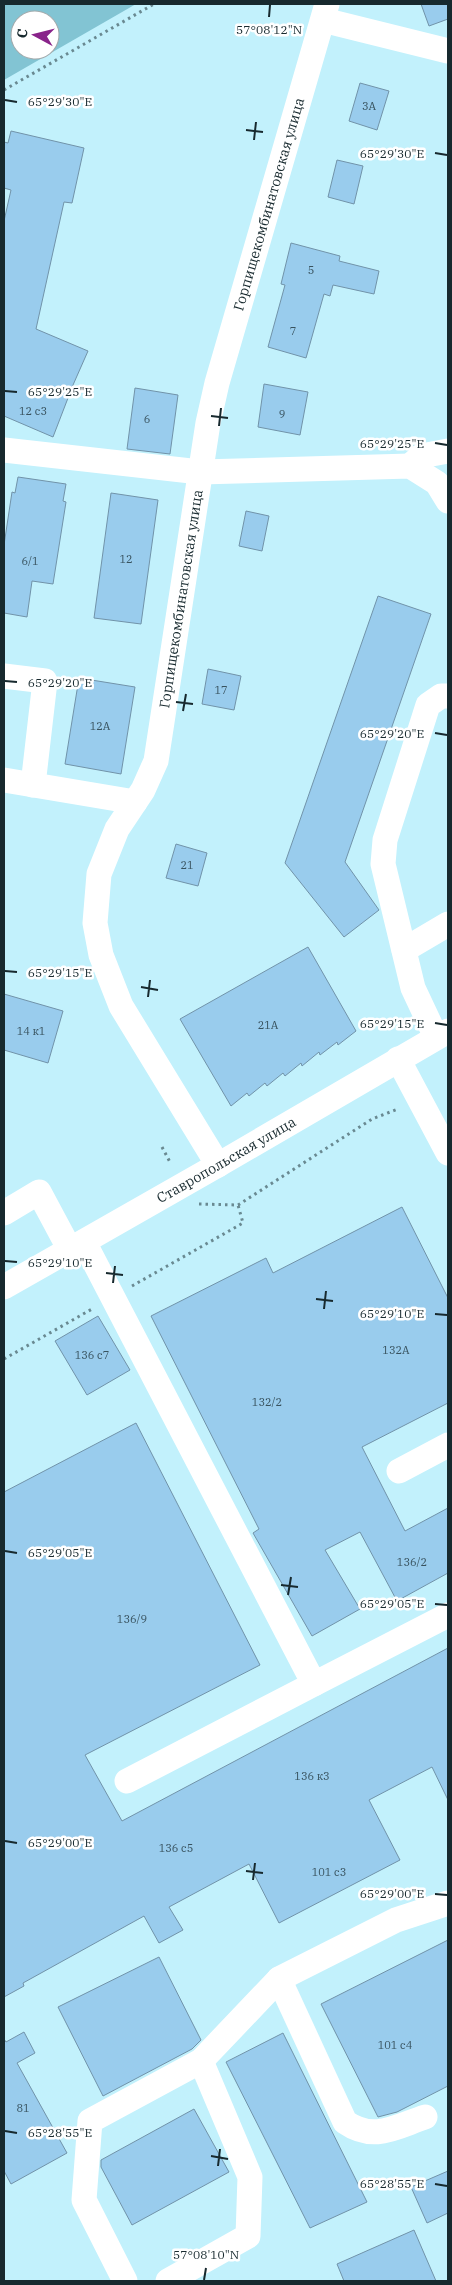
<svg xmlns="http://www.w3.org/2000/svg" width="452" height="2285" viewBox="0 0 452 2285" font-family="'IBM Plex Serif',serif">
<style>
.green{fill:#82c4d3;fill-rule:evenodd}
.building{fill:#99cced;stroke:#7193a9}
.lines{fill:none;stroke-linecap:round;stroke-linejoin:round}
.path{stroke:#698991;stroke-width:3;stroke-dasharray:2.5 4;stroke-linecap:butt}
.minor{stroke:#fff;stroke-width:25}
.ticks{fill:none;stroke:#17292e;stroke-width:2}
.labels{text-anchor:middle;stroke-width:5;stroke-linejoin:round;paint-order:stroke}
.number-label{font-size:11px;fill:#38525e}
.street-label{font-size:14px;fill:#17292e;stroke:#fff}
.ticks-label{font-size:12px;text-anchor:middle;fill:#17292e;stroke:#fff;stroke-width:5;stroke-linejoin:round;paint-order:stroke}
</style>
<rect width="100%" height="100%" fill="#c2f1fc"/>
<path class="green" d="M4 4H136L4 80ZM20 20H50V50H20Z"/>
<path class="building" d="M421 4H448V19L429 26Z
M360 83 389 91 377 130 349 121Z
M11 131 84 148 72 203 64 202 36 329 88 351 73 385 53 437 4 416V221L11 190 4 188V142L8 143Z
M337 160 363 166 354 204 328 197Z
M291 243 340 256 339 261 379 271 374 294 333 285 330 296 324 294 306 358 268 347 285 285 281 284Z
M264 384 308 392 300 435 258 427Z
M135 388 178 395 170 454 127 449Z
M18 477 66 484 63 501 66 502 53 584 32 581 27 617 4 613V545L12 492 15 493Z
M111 493 158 500 141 624 94 618Z
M246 511 269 516 262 551 239 546Z
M378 596 431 614 345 862 379 910 344 937 285 863Z
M208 669 241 676 234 710 202 704Z
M79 678 135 687 121 774 65 764Z
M176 844 207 853 198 886 166 878Z
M308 947 356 1031 338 1045 337 1042 320 1055 319 1052 302 1066 301 1063 285 1076 283 1073 267 1086 265 1083 249 1096 247 1093 231 1106 180 1019Z
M4 994 63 1011 48 1063 4 1050Z
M402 1207 448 1298V1403L362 1447 405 1531 448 1508V1573L397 1601 360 1532 325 1550 360 1609 312 1636 253 1533 259 1529 151 1316 266 1258 273 1273Z
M98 1316 130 1370 87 1395 55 1341Z
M136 1423 260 1665 85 1755 122 1821 448 1648V1800L432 1767 369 1800 400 1860 279 1923 249 1864 169 1907 183 1930 159 1943 144 1916 23 1983 24 1986 4 1997V1492Z
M448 1940V2086L397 2112 378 2117 321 2004Z
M159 1957 201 2040 192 2049 103 2096 58 2007Z
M24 2032 35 2053 17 2063 67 2153 11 2184 4 2171V2039L6 2042Z
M283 2033 367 2202 310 2228 226 2062Z
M194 2109 229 2172 132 2225 101 2167V2160Z
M448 2171V2213L427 2223 411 2187Z
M414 2230 436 2281H344L337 2264Z"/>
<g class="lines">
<path class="path" d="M4 90 154 4
M162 1147 171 1164
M199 1204 238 1205 372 1119 398 1109
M132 1286 243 1223 238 1205
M4 1359 92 1309"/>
<g class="minor">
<path d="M323 20 448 51"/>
<path d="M4 450 200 472 410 466 437 483 448 501"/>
<path d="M410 466 421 456 448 451"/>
<path d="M4 676 45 681 33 785"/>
<path d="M4 780 135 802"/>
<path d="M404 950 448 924"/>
<path d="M436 1037 413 988 383 864 385 840 428 705 441 696H448"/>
<path d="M398 1059 448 1153"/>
<path id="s1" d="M218 1165 121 1006 101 955 95 923 99 874 117 829 143 790 156 761 208 423 217 383 327 4"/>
<path d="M4 1213 39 1192 70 1250"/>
<path d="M84 1242 314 1684 448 1615"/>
<path id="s2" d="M4 1287 218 1165 448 1031"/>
<path d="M399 1471 448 1445"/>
<path d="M127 1781 314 1684"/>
<path d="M279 1979 345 2122C374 2142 395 2127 425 2117"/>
<path d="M125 2281 84 2200 90 2121 201 2061 279 1979 396 1920 448 1903"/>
<path d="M168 2281 248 2236 250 2177 201 2061"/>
</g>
</g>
<path class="ticks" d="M269 17 270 5M5 100 17 102M246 130 263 132M254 140 256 122M435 153 447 155M5 391 17 392M211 416 228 418M219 426 221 408M435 443 447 445M5 681 17 682M176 702 193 704M183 711 186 694M435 733 447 735M5 971 17 972M141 987 158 990M148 997 150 980M435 1023 447 1025M5 1261 17 1262M106 1273 123 1275M113 1283 115 1266M316 1299 333 1301M324 1309 326 1291M435 1314 447 1315M5 1551 17 1553M281 1585 298 1587M288 1595 291 1577M435 1604 447 1605M5 1841 17 1843M246 1871 263 1873M253 1880 255 1863M435 1894 447 1895M5 2131 17 2133M211 2156 228 2159M218 2166 220 2149M435 2184 447 2186M204 2280 206 2268"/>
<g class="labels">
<g class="number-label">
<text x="369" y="110">3А</text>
<text x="311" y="274">5</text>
<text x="293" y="335">7</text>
<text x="33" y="415">12 с3</text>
<text x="282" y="418">9</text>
<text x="147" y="423">6</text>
<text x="126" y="563">12</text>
<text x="30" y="565">6/1</text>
<text x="221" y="694">17</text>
<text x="100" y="730">12А</text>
<text x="187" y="869">21</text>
<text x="268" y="1029">21А</text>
<text x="31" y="1035">14 к1</text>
<text x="396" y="1354">132А</text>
<text x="92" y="1359">136 с7</text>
<text x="267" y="1406">132/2</text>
<text x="412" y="1566">136/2</text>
<text x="132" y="1623">136/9</text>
<text x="312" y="1780">136 к3</text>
<text x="176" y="1852">136 с5</text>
<text x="329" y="1876">101 с3</text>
<text x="395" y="2049">101 с4</text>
<text x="23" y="2112">81</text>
</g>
<g class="street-label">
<text dy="5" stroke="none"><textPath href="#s1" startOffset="1019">Горпищекомбинатовская улица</textPath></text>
<text dy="5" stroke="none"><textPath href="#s1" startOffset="614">Горпищекомбинатовская улица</textPath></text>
<text dy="5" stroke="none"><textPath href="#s2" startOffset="256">Ставропольская улица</textPath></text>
</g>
</g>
<g class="ticks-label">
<text x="269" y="34">57°08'12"N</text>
<text x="60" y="106">65°29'30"E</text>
<text x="392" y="158">65°29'30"E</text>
<text x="60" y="396">65°29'25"E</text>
<text x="392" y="448">65°29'25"E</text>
<text x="60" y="687">65°29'20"E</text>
<text x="392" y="738">65°29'20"E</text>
<text x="60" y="977">65°29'15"E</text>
<text x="392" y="1028">65°29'15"E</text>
<text x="60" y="1267">65°29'10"E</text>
<text x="392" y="1318">65°29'10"E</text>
<text x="60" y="1557">65°29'05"E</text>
<text x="392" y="1608">65°29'05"E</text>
<text x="60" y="1847">65°29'00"E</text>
<text x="392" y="1898">65°29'00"E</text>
<text x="60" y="2137">65°28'55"E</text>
<text x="392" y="2188">65°28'55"E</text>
<text x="206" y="2259">57°08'10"N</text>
</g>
<rect width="452" height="2285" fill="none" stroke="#17292e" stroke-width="10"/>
<g transform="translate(35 35) rotate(277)"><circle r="24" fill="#ffffff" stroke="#a2a9ab"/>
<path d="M0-4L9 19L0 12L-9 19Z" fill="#89238a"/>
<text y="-8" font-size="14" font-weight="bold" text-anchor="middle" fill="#17292e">С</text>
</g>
</svg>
